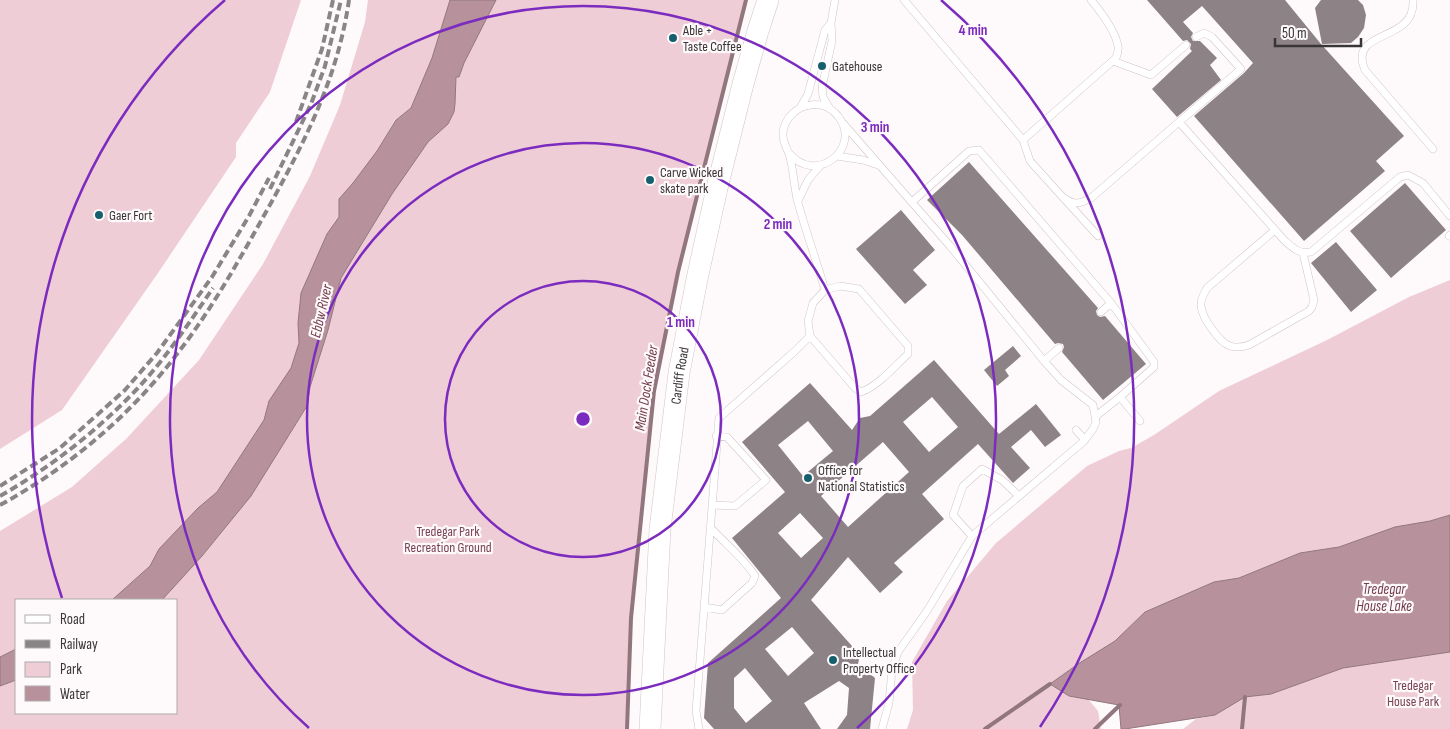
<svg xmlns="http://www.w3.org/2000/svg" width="1450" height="729" viewBox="0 0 1450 729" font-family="'Sofia Sans Condensed',sans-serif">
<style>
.green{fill:#efcdd6}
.water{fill:#b7929c;stroke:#92767d}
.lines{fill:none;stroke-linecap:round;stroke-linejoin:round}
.stream{stroke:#92767d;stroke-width:4}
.building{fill:#8d8285;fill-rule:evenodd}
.lane-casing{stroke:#d1c4c7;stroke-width:8}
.primary-casing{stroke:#d1c4c7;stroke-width:22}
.lane{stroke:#fff;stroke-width:7}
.primary{stroke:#fff;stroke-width:21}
.rail{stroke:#898485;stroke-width:4;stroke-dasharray:8 4;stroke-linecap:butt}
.ring{fill:none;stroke:#7b2cbf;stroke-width:2.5}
.poi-dot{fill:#16606e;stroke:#fef9fa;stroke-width:2}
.labels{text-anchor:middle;stroke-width:4.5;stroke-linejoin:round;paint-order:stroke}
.poi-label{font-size:14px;fill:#3a3536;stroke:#fef9fa;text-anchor:start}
.street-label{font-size:14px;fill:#3a3536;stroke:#fef9fa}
.park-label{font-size:14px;fill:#784253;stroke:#fef9fa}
.water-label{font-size:15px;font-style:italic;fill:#713c4d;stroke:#fef9fa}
.centre{fill:#7b2cbf;stroke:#fef9fa;stroke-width:2.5}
.ring-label{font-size:15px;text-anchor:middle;font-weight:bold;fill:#7b2cbf;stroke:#fef9fa;stroke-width:4.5;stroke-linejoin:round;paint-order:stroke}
</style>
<rect width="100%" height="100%" fill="#fef9fa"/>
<path class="green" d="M0 0H301L270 92 236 143V157L158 273 62 410 0 449Z
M368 0H450L432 58 411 108 395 120 377 151 353 184 339 199V217L327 234 301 293 298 323 299 343 291 368 269 401 264 420 217 492 198 508 159 549 150 566 112 600H16V649L0 657V531L72 487 127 438 199 360 263 264 310 176 340 105 365 22Z
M496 0H746L678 272 654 391 631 618 627 729H0V686L16 680V713H176V600H162L202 556 251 496 307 406 310 387 328 330 341 278 392 194 428 142 448 124 454 112 455 104 456 77H459L464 63Z
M1450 280V515L1430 521 1395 527 1339 547 1300 553 1239 578 1214 582 1145 612 1115 641 1078 664 1050 684 1069 696 1088 699 1098 711 1101 729H907L913 710 912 662 947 601 996 543 1087 466 1119 451 1131 448 1154 435 1219 391 1327 340 1409 297Z
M1450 652V729H1183L1196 719 1215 715 1245 697 1271 694 1343 668Z"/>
<path class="water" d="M450 0H496L464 63 459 77H456L455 104 454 112 448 124 428 142 392 194 341 278 328 330 310 387 307 406 251 496 202 556 162 600H112L150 566 159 549 198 508 217 492 264 420 269 401 291 368 299 343 298 323 301 293 327 234 339 217V199L353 183 377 151 396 120 411 108 432 58Z
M1450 515V652L1343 668 1271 694 1245 697 1215 715 1125 729H1121L1119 705 1069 696 1050 684 1078 664 1115 641 1145 612 1214 582 1239 578 1300 553 1339 547 1395 527 1430 521Z
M16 649V680L0 686V657Z"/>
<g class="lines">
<path class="stream" d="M627 729 631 618 654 391 678 272 746 0
M985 729 1050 684
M1095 729 1120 705
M1242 729 1245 697"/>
</g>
<path class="building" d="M1147 0H1285L1321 44 1404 136 1376 161 1385 171 1304 241 1194 116 1244 73 1253 63 1202 6 1183 22 1193 33 1191 37 1193 41H1200L1217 58 1210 65 1221 80 1177 117 1152 89 1192 51 1190 49 1191 44 1187 40 1183 41Z
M1321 0H1358L1363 5 1366 15 1364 28 1358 37 1351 43 1322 44 1315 8Z
M969 162 1098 308 1096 311 1097 315 1100 317 1105 316 1146 364 1103 400 1062 352 1064 347 1063 344 1058 343 1055 344 962 235 927 200Z
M1405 183 1446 230 1391 278 1350 231Z
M901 210 935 250 913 270 927 285 905 304 856 249Z
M1336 242 1377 290 1351 312 1311 263Z
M1013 346 1021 356 1005 370 1009 376 997 386 984 370Z
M934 360 999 434 1036 404 1061 435 1045 447 1031 430 1011 447 1030 468 1013 483 978 444 922 494 944 519 894 563 903 572 880 593 848 557 811 600 860 655 858 664 875 678 870 729H837L847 715 849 688 839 681 804 703 821 729H714L704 718 708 663 781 598 732 538 785 492 742 442 810 383 852 430 860 418 870 416ZM932 397 958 427 929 452 903 422ZM808 421 833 451 803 476 778 445ZM883 442 909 472 848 527 821 496ZM800 513 823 538 801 558 778 533ZM792 627 814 653 788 676 765 649ZM745 668 772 701 746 723 734 708V678Z"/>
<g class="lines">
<defs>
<path id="lane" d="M904 0 1023 140 1030 161 1098 236
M1413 0C1416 44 1347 28 1365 70L1433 149
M1113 61 1151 75 1186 45
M800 108 808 94 825 30 831 23
M830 109 823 97 822 87 832 41 831 23 835 0
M841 121 950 246 1044 361 1061 380 1093 405 1096 422 1093 429 1083 442 972 536 927 611 898 652 892 670 889 703 882 729
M1179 122 1241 69 1212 37 1204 33 1196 37
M1023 140 1116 58C1117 55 1119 50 1118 46 1115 30 1101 12 1091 0
M789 153C816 186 863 148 838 116 831 108 821 103 811 105 797 106 785 118 783 132 782 141 786 146 789 154 793 166 794 185 797 199 805 229 816 259 825 290
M837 156 863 160 878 165
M1064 198C1074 205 1080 204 1091 198L1179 122 1285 241C1294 249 1299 254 1311 252L1400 177 1408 175 1423 183 1450 216
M798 201 808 180 820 166
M912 202 969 151 979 150 1111 303 1154 362V367L1120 397 1140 421
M1275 230 1207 288C1204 294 1200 300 1201 306 1202 318 1220 343 1230 346 1237 348 1243 347 1249 345L1309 311 1312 307 1314 300 1303 253
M1449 236 1450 235
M840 286 859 289 908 346V354C896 365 877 387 861 392L855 388 810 336 808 321 813 303 825 290Z
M1101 312 1111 303
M1044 361 1059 348
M1096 416 1120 397
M1076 430 1085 440
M712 505 735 506 766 480 727 437 716 436
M972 536 953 515 963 486 982 469 1002 480 1019 496
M704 607 722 610 752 583 755 576C743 557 725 544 710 527
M699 729 696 711 719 418 795 351 810 336"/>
<g id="primary">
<path id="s1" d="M650 729 660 529 679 373 697 279 717 188 743 84 758 31 768 0"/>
</g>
</defs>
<use href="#lane" class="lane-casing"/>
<use href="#primary" class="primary-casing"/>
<use href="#lane" class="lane"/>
<use href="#primary" class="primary"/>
<path class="rail" d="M296 122 322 49 333 0
M270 189 311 104 325 66 341 0
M0 486 60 448 125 390 157 353 212 277 249 216 269 178
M0 496C51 467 97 431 137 389 166 358 189 323 213 288
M0 505C68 468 130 416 177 354 213 308 242 255 271 203 307 137 338 76 349 0"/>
</g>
<g class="ring">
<circle cx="583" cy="419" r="138"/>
<circle cx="583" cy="419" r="276"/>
<path d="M309 728A413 413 0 1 1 857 728"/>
<path d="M62 598A551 551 0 0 1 225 0M941 0A551 551 0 0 1 1040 727"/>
</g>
<g class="poi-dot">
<circle cx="673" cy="38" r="5"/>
<circle cx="822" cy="66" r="5"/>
<circle cx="650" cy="180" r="5"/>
<circle cx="99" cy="215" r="5"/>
<circle cx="808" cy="478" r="5"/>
<circle cx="833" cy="660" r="5"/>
</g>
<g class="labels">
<g class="poi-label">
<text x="683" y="35">Able +<tspan x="683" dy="16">Taste Coffee</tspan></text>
<text x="832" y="71">Gatehouse</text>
<text x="660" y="177">Carve Wicked<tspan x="660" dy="16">skate park</tspan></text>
<text x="109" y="220">Gaer Fort</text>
<text x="818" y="475">Office for<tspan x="818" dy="16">National Statistics</tspan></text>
<text x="843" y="657">Intellectual<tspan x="843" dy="16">Property Office</tspan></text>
</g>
<g class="street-label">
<text dy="5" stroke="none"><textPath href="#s1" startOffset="355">Cardiff Road</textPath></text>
</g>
<g class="park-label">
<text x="448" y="536">Tredegar Park<tspan x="448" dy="16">Recreation Ground</tspan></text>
<text x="1413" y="690">Tredegar<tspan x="1413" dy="16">House Park</tspan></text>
</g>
<g class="water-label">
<text transform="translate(321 311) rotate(-77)" y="5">Ebbw River</text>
<text transform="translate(646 388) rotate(-81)" y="5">Main Dock Feeder</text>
<text x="1384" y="594">Tredegar<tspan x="1384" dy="17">House Lake</tspan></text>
</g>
</g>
<circle cx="583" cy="419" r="8" class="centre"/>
<g class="ring-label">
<text x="973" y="35">4 min</text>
<text x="875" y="132">3 min</text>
<text x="778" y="229">2 min</text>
<text x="681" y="327">1 min</text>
</g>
<rect x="15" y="599" width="162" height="115" fill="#fef9fa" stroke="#b0abac"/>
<rect x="25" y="615" width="25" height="8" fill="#ffffff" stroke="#b0abac"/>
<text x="60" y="624" font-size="15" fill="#3a3536">Road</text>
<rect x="25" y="640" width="25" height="8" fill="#898485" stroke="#b0abac"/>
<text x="60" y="649" font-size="15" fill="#3a3536">Railway</text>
<rect x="25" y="662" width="25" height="15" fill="#efcdd6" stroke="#b0abac"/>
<text x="60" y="674" font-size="15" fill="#3a3536">Park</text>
<rect x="25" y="686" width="25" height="15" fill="#b7929c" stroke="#b0abac"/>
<text x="60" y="699" font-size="15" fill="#3a3536">Water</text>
<path d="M1275 38v8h86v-8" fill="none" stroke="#3a3536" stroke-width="2.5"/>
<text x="1282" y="38" font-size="15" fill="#3a3536" stroke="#fef9fa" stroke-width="4" paint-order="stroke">50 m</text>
</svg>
